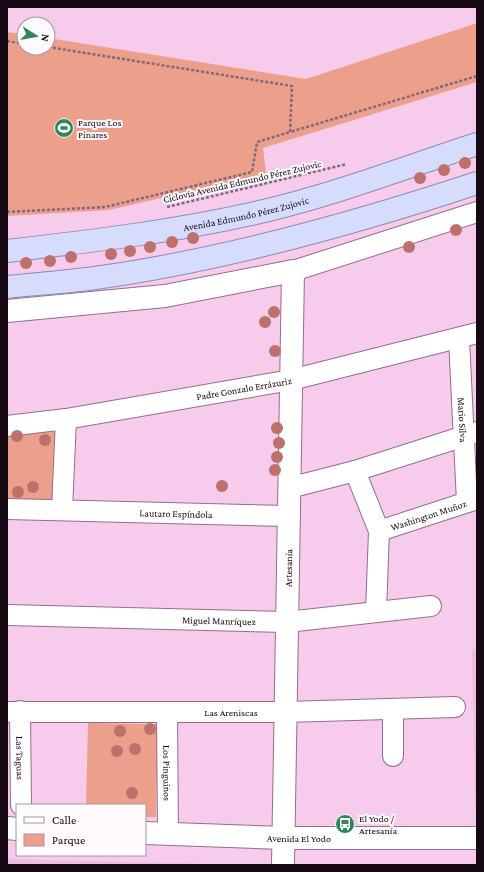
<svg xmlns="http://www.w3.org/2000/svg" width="484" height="872" viewBox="0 0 484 872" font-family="'Crimson Pro',serif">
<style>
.built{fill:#f0bde2}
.green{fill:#eca08b}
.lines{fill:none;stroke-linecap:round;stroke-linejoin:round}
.minor-casing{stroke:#956e8b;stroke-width:22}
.tertiary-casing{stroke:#956e8b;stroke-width:24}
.trunk-casing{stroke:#8c8cab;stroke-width:24}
.path{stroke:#82667b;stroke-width:2.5;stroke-dasharray:3 2;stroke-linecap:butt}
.minor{stroke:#fff;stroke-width:20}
.tertiary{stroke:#fff;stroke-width:22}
.trunk{stroke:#d6dcfc;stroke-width:22}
.tree{fill:#bd706c}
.labels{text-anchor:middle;stroke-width:4;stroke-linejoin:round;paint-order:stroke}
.poi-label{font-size:10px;fill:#170914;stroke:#fefafd;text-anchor:start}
.street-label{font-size:10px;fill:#170914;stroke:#fefafd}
</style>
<rect width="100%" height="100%" fill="#f7cbeb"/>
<path class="built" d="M477 648V808H475L472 650Z
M7 859 257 865H7Z"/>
<path class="green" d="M477 23V82L263 148 266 174 109 210 7 216V32L24 34V48H48V38L306 79Z
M66 419 62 510 7 509V426Z
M88 723 158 724 156 817H145V805H86Z"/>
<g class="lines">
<defs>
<g id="minor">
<path d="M293 271 477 212"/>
<path id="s1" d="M459 339 467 502"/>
<path id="s2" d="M7 426 66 419 291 380 477 333"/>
<path d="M355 471 379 531 376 612"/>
<path d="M289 488 355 471 477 432"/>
<path id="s3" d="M7 509 289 516"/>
<path d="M62 510 66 419"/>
<path id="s4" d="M379 531 477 499"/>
<path id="s5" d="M7 615 287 622 431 606"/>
<path id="s6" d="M20 711 21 805"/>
<path id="s7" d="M7 712H286L455 707"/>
<path id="s8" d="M167 712 168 834"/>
<path d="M393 756V710"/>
</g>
<g id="tertiary">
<path d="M7 311 165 296 293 271 283 865"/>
<path d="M7 828 17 829"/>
<path id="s9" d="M145 833 284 838H477"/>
</g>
<g id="trunk">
<path id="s10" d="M7 251C93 241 179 231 264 211 336 194 406 167 477 144"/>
<path d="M7 287C36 284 66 282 95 278 224 260 353 224 477 183"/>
</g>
</defs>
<use href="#minor" class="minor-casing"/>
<use href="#tertiary" class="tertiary-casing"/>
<use href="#trunk" class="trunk-casing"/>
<path class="path" d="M7 41 24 44
M48 47 292 86 290 132 477 76
M167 207 347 164
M7 212 105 207 252 172 257 142 290 132"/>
<use href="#minor" class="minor"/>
<use href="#tertiary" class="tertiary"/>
<use href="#trunk" class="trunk"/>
</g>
<g class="tree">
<circle cx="465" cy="163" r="6"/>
<circle cx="444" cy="170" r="6"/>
<circle cx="420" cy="178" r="6"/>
<circle cx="456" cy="230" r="6"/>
<circle cx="193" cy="238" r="6"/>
<circle cx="172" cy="242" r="6"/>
<circle cx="150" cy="247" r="6"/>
<circle cx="409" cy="247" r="6"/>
<circle cx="130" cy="251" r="6"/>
<circle cx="111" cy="254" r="6"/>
<circle cx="71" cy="257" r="6"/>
<circle cx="50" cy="261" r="6"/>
<circle cx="26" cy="263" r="6"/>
<circle cx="274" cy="312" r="6"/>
<circle cx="265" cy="322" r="6"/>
<circle cx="275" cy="351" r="6"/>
<circle cx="277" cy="428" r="6"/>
<circle cx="17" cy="436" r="6"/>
<circle cx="45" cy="440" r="6"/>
<circle cx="279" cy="443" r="6"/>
<circle cx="277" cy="457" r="6"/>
<circle cx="275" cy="470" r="6"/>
<circle cx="222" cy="486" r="6"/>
<circle cx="33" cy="487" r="6"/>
<circle cx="18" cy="492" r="6"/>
<circle cx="150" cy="729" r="6"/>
<circle cx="120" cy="731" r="6"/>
<circle cx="135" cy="749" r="6"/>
<circle cx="117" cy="751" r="6"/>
<circle cx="132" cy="793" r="6"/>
</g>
<defs>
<symbol id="stadium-disc" viewBox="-11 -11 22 22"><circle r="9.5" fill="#328557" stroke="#fefafd"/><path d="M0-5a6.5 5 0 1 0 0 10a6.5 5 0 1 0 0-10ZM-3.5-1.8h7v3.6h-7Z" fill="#fff"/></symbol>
<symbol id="bus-disc" viewBox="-11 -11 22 22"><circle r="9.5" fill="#328557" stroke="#fefafd"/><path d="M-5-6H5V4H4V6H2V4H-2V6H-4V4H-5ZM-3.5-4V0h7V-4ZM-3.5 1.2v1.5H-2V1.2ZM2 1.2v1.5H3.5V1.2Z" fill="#fff"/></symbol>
</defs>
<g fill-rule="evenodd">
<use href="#stadium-disc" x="53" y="117" width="22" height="22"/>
<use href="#bus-disc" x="334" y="813" width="22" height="22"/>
</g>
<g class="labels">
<g class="poi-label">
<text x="78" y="126">Parque Los<tspan x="78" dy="12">Pinares</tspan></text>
<text x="359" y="822">El Yodo /<tspan x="359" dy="12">Artesanía</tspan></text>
</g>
<g class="street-label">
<text transform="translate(242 181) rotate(-13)" y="4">Ciclovía Avenida Edmundo Pérez Zujovic</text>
<text dy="4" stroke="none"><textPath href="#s10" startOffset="242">Avenida Edmundo Pérez Zujovic</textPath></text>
<text dy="4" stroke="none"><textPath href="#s2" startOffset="240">Padre Gonzalo Errázuriz</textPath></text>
<text dy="4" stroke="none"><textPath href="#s1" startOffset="81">Mario Silva</textPath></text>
<text dy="4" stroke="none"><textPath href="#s3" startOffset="169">Lautaro Espíndola</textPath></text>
<text dy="4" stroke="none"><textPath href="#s4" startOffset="52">Washington Muñoz</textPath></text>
<text transform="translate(288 568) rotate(-89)" y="4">Artesanía</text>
<text dy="4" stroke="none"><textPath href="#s5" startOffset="212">Miguel Manríquez</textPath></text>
<text dy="4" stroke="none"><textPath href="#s7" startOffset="224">Las Areniscas</textPath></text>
<text dy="4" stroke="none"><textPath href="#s6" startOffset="47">Las Taguas</textPath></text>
<text dy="4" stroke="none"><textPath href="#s8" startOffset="61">Los Pinguinos</textPath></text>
<text dy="4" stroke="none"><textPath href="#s9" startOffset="154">Avenida El Yodo</textPath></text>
</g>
</g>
<rect width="484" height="872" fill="none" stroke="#170914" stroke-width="16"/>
<rect x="16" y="804" width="130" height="52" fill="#fefafd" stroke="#a29aa0"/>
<rect x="24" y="817" width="20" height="6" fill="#ffffff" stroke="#a29aa0"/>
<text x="52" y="824" font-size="12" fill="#170914">Calle</text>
<rect x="24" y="834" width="20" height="12" fill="#eca08b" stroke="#a29aa0"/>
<text x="52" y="844" font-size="12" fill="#170914">Parque</text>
<g transform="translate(36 36) rotate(101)"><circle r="19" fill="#fefafd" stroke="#a29aa0"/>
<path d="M0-3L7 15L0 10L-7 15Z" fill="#328557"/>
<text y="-6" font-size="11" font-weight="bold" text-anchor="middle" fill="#170914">N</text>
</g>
</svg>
